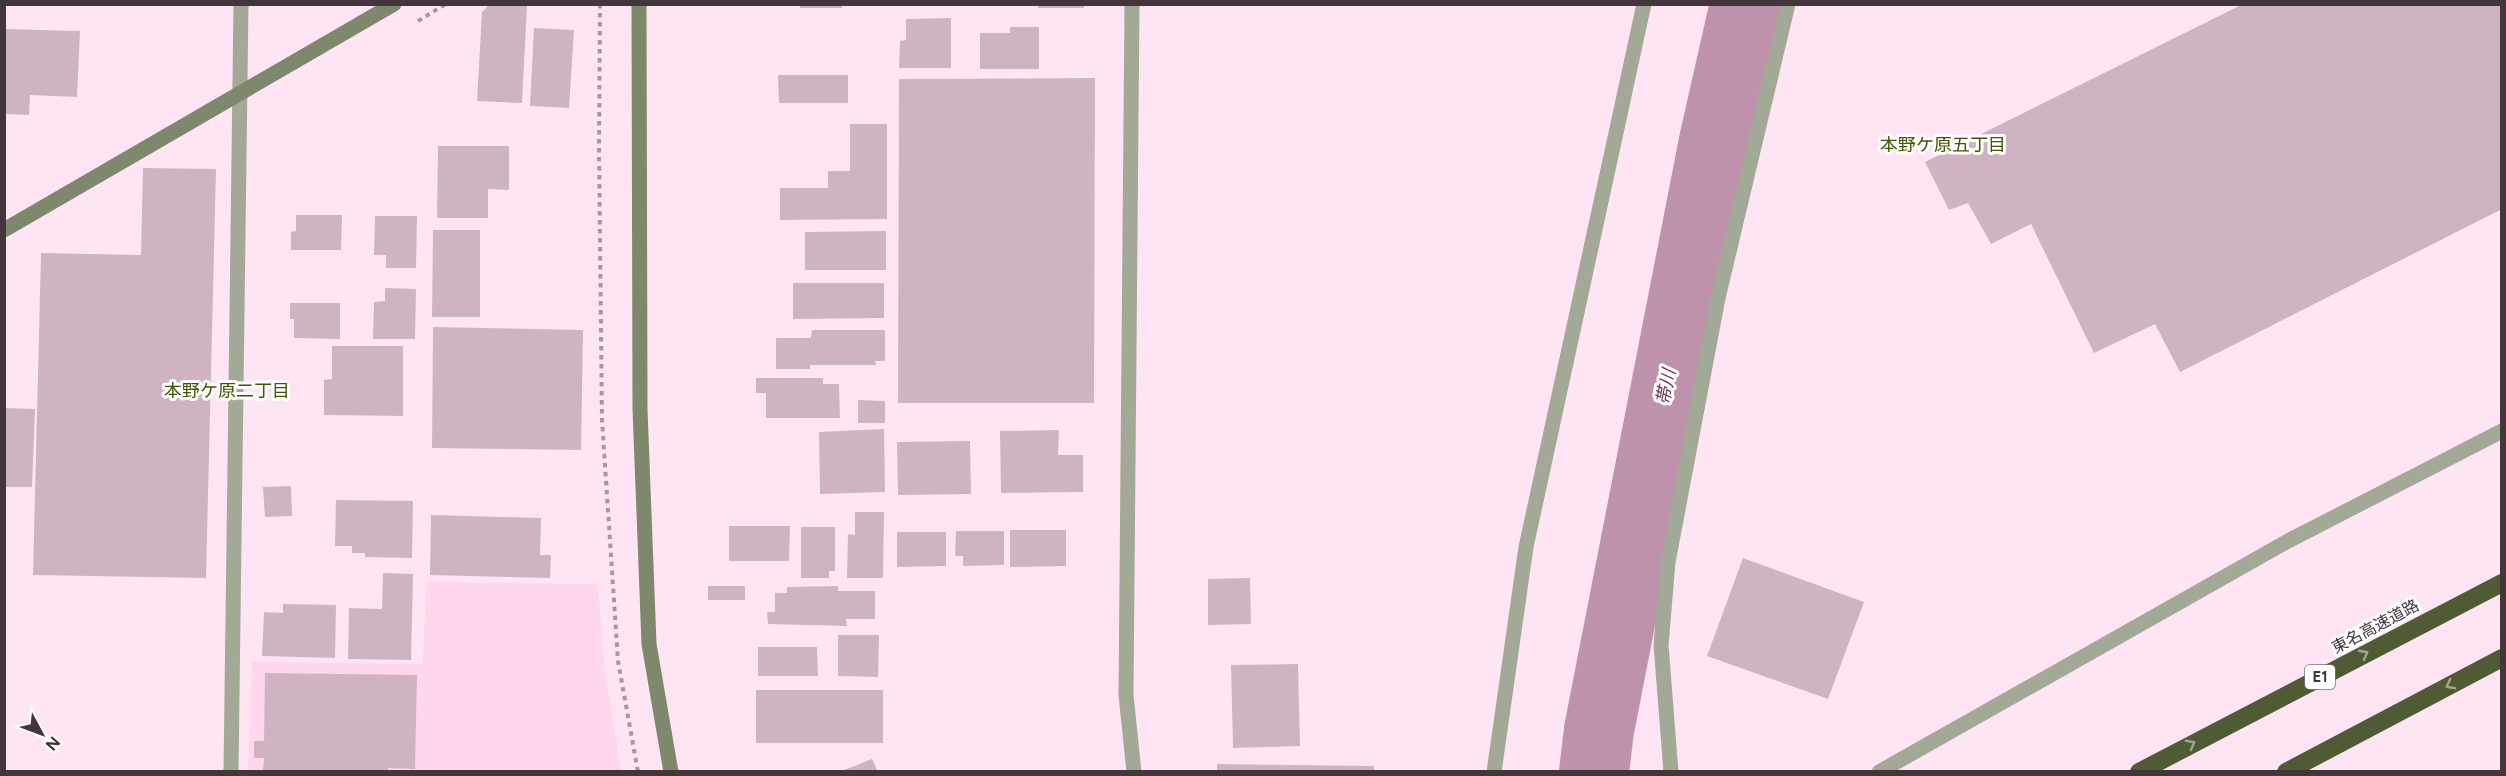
<svg xmlns="http://www.w3.org/2000/svg" width="2506" height="776" viewBox="0 0 2506 776" font-family="Figtree,'Noto Sans JP',sans-serif">
<style>
.built{fill:#fed7ec}
.lines{fill:none;stroke-linecap:round;stroke-linejoin:round}
.river{stroke:#bd92aa;stroke-width:70}
.building{fill:#d0b3c3}
.path{stroke:#aa96a0;stroke-width:4;stroke-dasharray:4.5 4.5;stroke-linecap:butt}
.street{stroke:#a2a996;stroke-width:15}
.secondary{stroke:#7e886c;stroke-width:15}
.highway{stroke:#4f5b34;stroke-width:18}
.oneway{stroke:#9ea58f}
.labels{text-anchor:middle;stroke-width:6;stroke-linejoin:round;paint-order:stroke}
.shield{fill:#fff;stroke:#7b7276;stroke-width:1.5}
.shield-label{font-size:15px;font-weight:bold;fill:#42363c}
.street-label{font-size:16px;fill:#42363c;stroke:#fff}
.neighbourhood-label{font-size:18px;fill:#425505;stroke:#fff}
.water-label{font-size:18px;font-style:italic;fill:#6c3456;stroke:#fff}
</style>
<rect width="100%" height="100%" fill="#ffe5f3"/>
<path class="built" d="M426 582 598 584 604 665 621 771 248 772 252 662 423 664Z"/>
<g class="lines">
<path class="river" d="M1594 772 1599 730 1714 141 1745 4"/>
</g>
<path class="building" d="M490 4 527 5 522 103 477 101 482 12Z
M800 4H842V8H800Z
M1038 4H1084V8H1038Z
M2243 4H2502V209L2180 372 2155 324 2094 353 2031 224 1991 244 1968 203 1949 210 1925 162Z
M951 18V68H899L900 41 906 40V19Z
M1010 27H1039V69H980V33H1010Z
M534 28 574 30 569 108 530 106Z
M4 29 80 31 77 97 30 95 29 115 4 114Z
M778 75H848V103H779Z
M1095 78 1094 403H898L899 79Z
M850 124H887V219L780 220V188H828V171H850Z
M438 146H509V190L488 189V218H437Z
M143 168 216 169 206 578 33 575 41 253 141 255Z
M296 215H342L341 250H291V232L296 231Z
M375 216H417L416 268H386V255H374Z
M433 230H480V317H432Z
M886 231V270H805V232Z
M793 283H884V318L793 319Z
M385 288 416 289 415 339H373L374 302 385 301Z
M290 303H340V339L294 338V319H290Z
M433 327 583 330 581 450 432 448Z
M812 330H885V361H875L876 365H810V369H776V338H811Z
M332 346H403V416L324 415V380L332 379Z
M756 378H823V384H839L840 418H766V393H756Z
M858 400 885 401V423H858Z
M4 408 35 409 32 487H4Z
M884 429 885 492 820 494 819 432Z
M1059 430 1058 455H1083V492L1001 493 1000 431Z
M970 441 971 494 898 495 897 442Z
M291 486 292 516 265 517 263 487Z
M336 500 413 501 412 558 365 557V553H352V546H335Z
M855 512H884L883 578H847L848 534 855 535Z
M431 515 541 518 540 555H551L550 578 430 575Z
M729 526H790L789 561H729Z
M801 527H835V571H829V578H801Z
M1010 530H1066V566L1010 567Z
M956 531H1004V565L963 566V556H955Z
M897 532H946V566L897 567Z
M1743 558 1864 602 1828 699 1707 656Z
M383 573 413 574 411 660 348 659 349 608 382 609Z
M1250 578 1251 624 1208 625V579Z
M708 586H745V600H708Z
M838 586V591H875V619H846L847 626 768 624 767 612H775V593H787V587Z
M283 604 336 605 335 658 262 656 264 612 283 613Z
M838 635H879L878 677 838 676Z
M758 647H817L818 676H758Z
M1298 664 1300 746 1233 748 1231 665Z
M265 673 417 675 415 769 388 768V772H263L264 758H254V741H264Z
M756 690H883V743H756Z
M872 759 878 772H842V771Z
M1217 764 1374 766V772H1217Z"/>
<g class="lines">
<path class="path" d="M600 4 599 148 602 420 618 661 638 772
M418 21 446 4"/>
<path class="street" d="M1132 4 1126 695 1134 772
M231 772 241 4
M1494 772 1526 547 1644 4
M1671 772 1661 645 1668 562 1718 298 1788 4
M1879 772 2288 541 2502 431"/>
<path class="secondary" d="M639 4 640 409 649 644 671 772
M4 230 394 4"/>
<path class="highway" d="M2139 772 2502 583
M2286 772 2502 658"/>
</g>
<defs><path id="oneway-chevron" d="M-2-3.5L2.5 0L-2 3.5" fill="none" stroke-width="1.6" stroke-linecap="round" stroke-linejoin="round" transform="scale(1.5)"/></defs>
<g class="oneway">
<use href="#oneway-chevron" transform="translate(2364 654) rotate(-28)"/>
<use href="#oneway-chevron" transform="translate(2450 685) rotate(152)"/>
<use href="#oneway-chevron" transform="translate(2191 744) rotate(-28)"/>
</g>
<g class="labels">
<rect class="shield" x="2305" y="665" width="30" height="24" rx="4.5"/>
<g class="shield-label">
<text x="2320" y="682">E1</text>
</g>
<g class="street-label">
<text transform="translate(2375 626) rotate(-28)" y="6">東名高速道路</text>
</g>
<g class="neighbourhood-label">
<text x="1943" y="151">本野ケ原五丁目</text>
<text x="227" y="397">本野ケ原二丁目</text>
</g>
<g class="water-label">
<text transform="translate(1666 387) rotate(-79)" y="6">帯川</text>
</g>
</g>
<rect width="2506" height="776" fill="none" stroke="#42363c" stroke-width="12"/>
<g transform="translate(42 734) rotate(131)" stroke="#ffffff" stroke-width="4.5" paint-order="stroke">
<path d="M0-4.5L10 22L0 15L-10 22Z" fill="#42363c"/>
<text y="-9" font-size="16" font-weight="bold" text-anchor="middle" fill="#42363c">N</text>
</g>
</svg>
